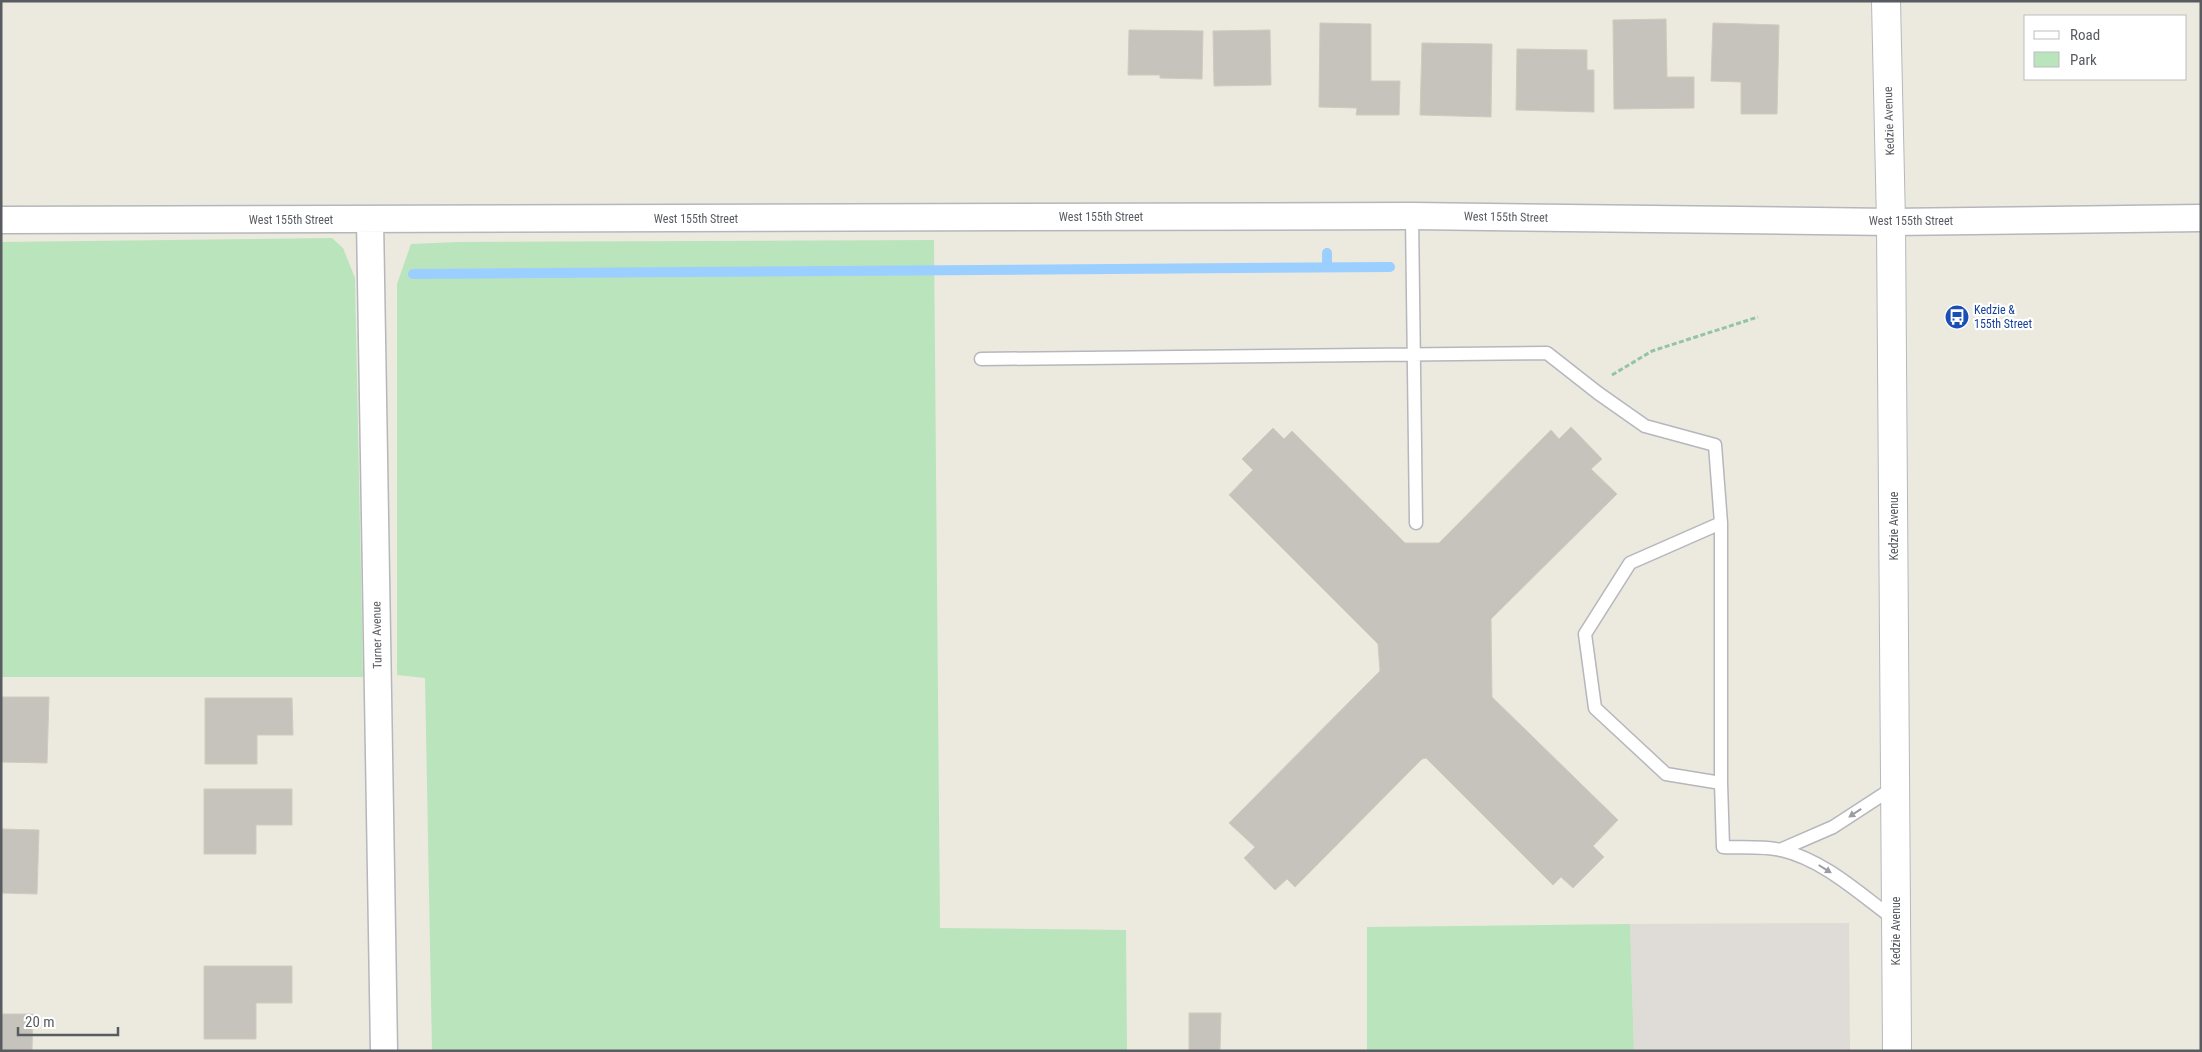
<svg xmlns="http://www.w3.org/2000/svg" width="2202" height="1052" viewBox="0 0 2202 1052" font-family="'Roboto Condensed',sans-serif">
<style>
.industrial{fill:#dfdcd7}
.green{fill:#bae4bc}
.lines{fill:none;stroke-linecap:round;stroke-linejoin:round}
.stream{stroke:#9bcfff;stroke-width:10}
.building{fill:#c6c3bc;stroke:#d0cbbd}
.lane-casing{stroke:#b5b7bc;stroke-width:15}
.street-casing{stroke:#b5b7bc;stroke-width:29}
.secondary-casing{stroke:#b5b8be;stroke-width:30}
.path{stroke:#93c5a4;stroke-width:3;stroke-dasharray:5 2.5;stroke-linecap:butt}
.lane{stroke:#fff;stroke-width:12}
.street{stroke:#fff;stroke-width:26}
.secondary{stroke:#fff;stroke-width:28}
.oneway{fill:#9b9da0}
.labels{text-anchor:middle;stroke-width:4.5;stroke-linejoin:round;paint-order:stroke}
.street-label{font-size:12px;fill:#585b60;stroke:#fff}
.transit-label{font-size:12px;fill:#164399;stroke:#fff;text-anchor:start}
</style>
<rect width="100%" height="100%" fill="#ece9df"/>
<path class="industrial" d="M1849 923 1850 1051H1634L1630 924Z"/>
<path class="green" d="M332 238 343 248 355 278 363 677H1V242Z
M934 240 940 928 1126 930 1127 1051H432L425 678 397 675V284L411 244 458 242Z
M1630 924 1634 1051H1367V927Z"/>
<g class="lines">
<path class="stream" d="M1327 253V267
M413 274 1390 267"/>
</g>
<path class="building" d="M1666 19 1667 77H1694V108L1614 109 1613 20Z
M1320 23 1371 24V81H1400L1399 115H1356L1357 108 1319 107Z
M1713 23 1779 25 1777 114H1741V82L1711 81Z
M1129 30 1203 31 1202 79 1160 78V75H1128Z
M1270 30 1271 85 1214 86 1213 31Z
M1422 43 1492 44 1491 117 1420 115Z
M1517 49 1587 50V70H1594V112L1516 110Z
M1571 427 1602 459 1591 469 1617 494 1491 619 1492 697 1618 820 1593 846 1604 857 1573 888 1561 877 1553 885 1426 758 1422 759 1295 887 1287 879 1275 890 1244 858 1255 847 1229 823 1380 671 1378 644 1229 495 1253 470 1242 459 1273 428 1284 439 1292 431 1405 543H1439L1551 430 1559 439Z
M1 697H49L47 763 1 762Z
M205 698H292L293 735H257V764H205Z
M204 789H292V825H256V854H204Z
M1 829 39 830 37 894 1 893Z
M204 966H292V1003H256V1039H204Z
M1189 1013H1221L1220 1051H1189Z
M1 1014H33L32 1051H1Z"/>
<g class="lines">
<defs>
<path id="lane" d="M1412 216 1416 523
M981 359 1547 353 1598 393 1645 426 1715 445 1721 523V783L1723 847C1742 848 1763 846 1781 850 1824 860 1860 894 1894 919
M1721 783 1666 774 1595 708 1585 634 1630 563 1721 523
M1780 850 1833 827 1896 786"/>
<path id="street" d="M1 220 1412 216 1891 222 2201 218
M370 220 384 1051"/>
<path id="secondary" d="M1886 1 1891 222 1897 1051"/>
</defs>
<use href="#lane" class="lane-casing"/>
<use href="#street" class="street-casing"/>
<use href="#secondary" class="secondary-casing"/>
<path class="path" d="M1612 375 1652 351 1758 317"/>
<use href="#lane" class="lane"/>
<use href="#street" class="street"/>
<use href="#secondary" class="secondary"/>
</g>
<defs><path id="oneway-solid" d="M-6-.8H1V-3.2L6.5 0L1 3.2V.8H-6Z" transform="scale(1.25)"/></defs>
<g class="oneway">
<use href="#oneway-solid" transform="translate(1855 813) rotate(147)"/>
<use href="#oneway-solid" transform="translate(1825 869) rotate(32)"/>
</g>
<defs>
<symbol id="bus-disc" viewBox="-11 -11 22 22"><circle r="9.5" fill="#1a4fb4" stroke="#fff"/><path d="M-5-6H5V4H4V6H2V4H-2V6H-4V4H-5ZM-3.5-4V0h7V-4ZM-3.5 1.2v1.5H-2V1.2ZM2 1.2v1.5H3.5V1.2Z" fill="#fff"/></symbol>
</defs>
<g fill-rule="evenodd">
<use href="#bus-disc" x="1943" y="303" width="28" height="28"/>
</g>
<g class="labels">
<g class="street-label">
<text transform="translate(1889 121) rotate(-92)" y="4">Kedzie Avenue</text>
<text x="1101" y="221">West 155th Street</text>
<text transform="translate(1506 217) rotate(1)" y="4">West 155th Street</text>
<text x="696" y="223">West 155th Street</text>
<text x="291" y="224">West 155th Street</text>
<text x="1911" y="225">West 155th Street</text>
<text transform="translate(1894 526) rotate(-90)" y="4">Kedzie Avenue</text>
<text transform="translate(377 635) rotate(-91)" y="4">Turner Avenue</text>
<text transform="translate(1896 931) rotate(-90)" y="4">Kedzie Avenue</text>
</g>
<g class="transit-label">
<text x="1974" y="314">Kedzie &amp;<tspan x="1974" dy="14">155th Street</tspan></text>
</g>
</g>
<rect width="2202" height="1052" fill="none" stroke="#585b60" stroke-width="5"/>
<rect x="2024" y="15" width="162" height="65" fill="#ffffff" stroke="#bcbdbf"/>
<rect x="2034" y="31" width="25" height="8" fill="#ffffff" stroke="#bcbdbf"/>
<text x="2070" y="40" font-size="15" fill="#585b60">Road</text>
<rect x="2034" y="52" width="25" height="15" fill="#bae4bc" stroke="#bcbdbf"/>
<text x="2070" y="65" font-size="15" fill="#585b60">Park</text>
<path d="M18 1027v8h100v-8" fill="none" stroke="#585b60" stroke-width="2.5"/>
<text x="25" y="1027" font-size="15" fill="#585b60" stroke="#ffffff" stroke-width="4" paint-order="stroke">20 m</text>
</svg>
